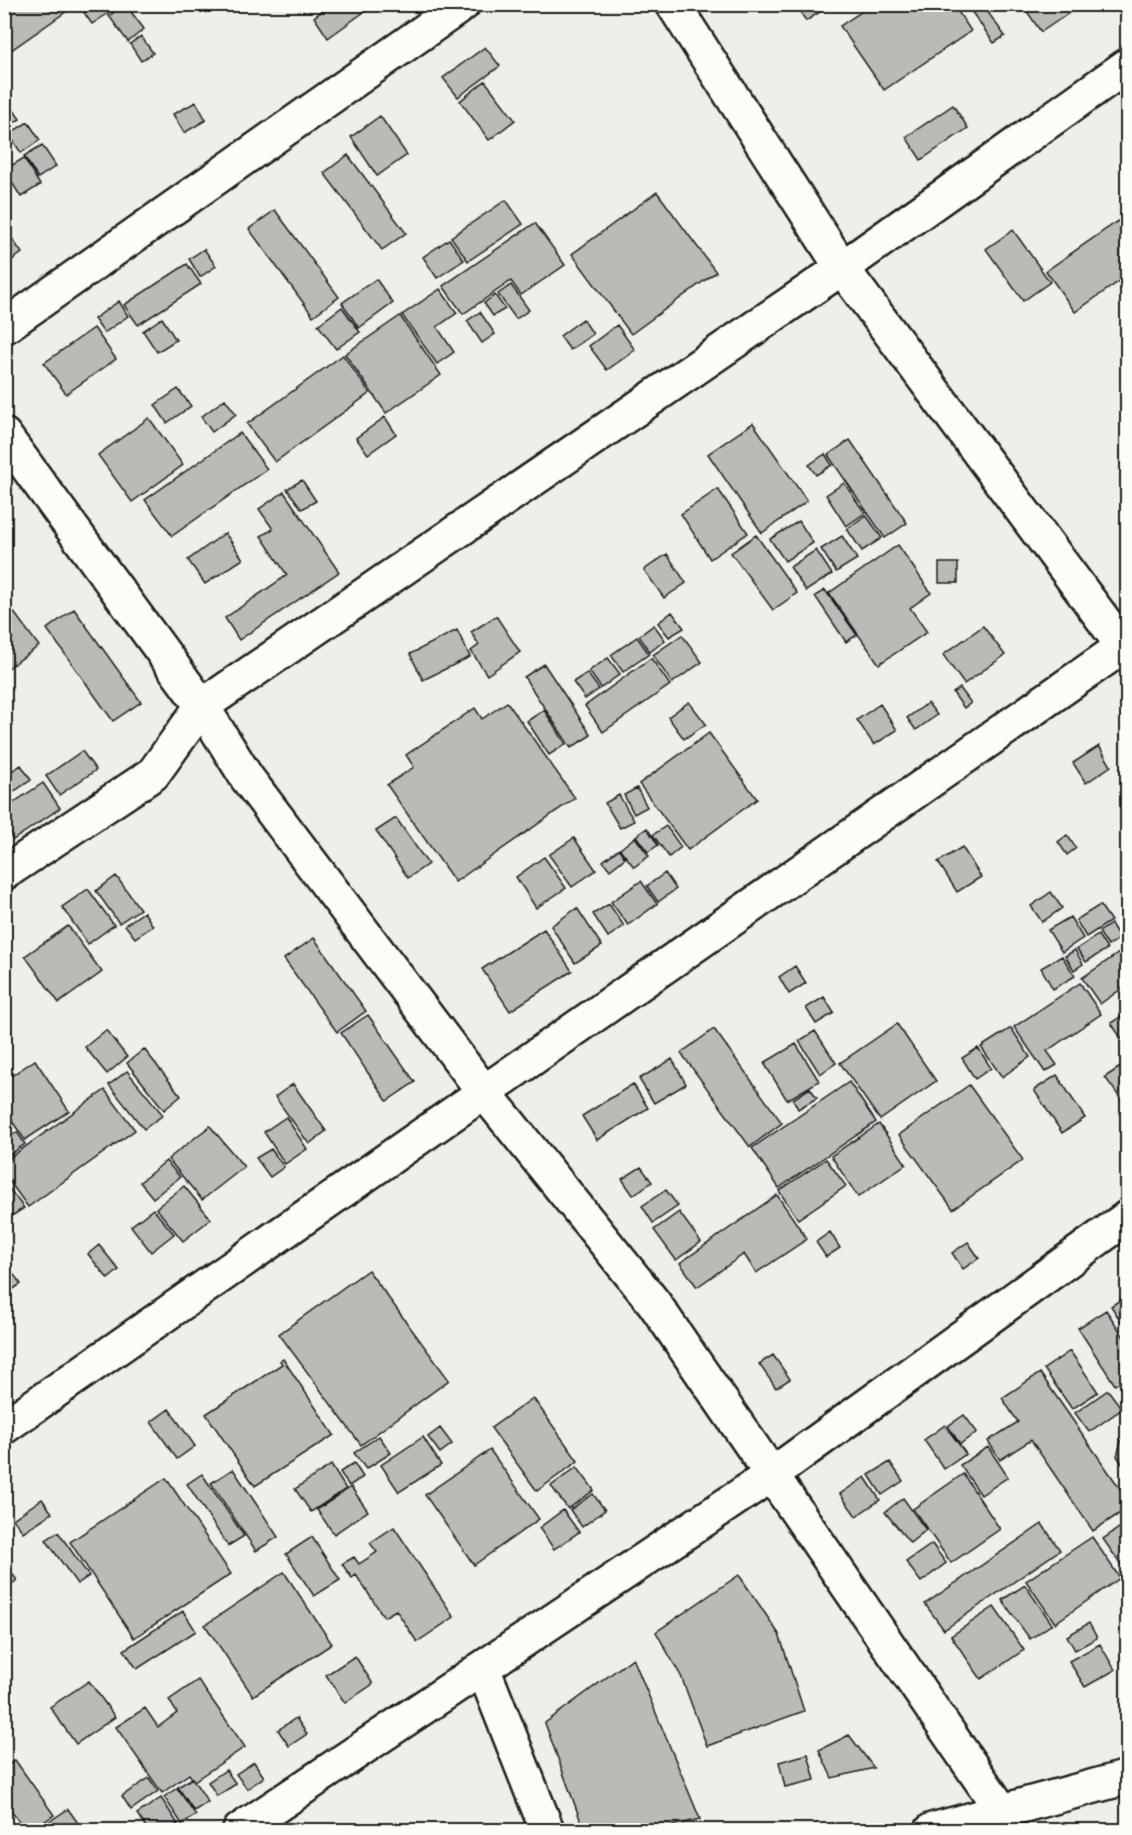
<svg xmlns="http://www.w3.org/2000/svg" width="1132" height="1835" viewBox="0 0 1132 1835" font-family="'Patrick Hand',sans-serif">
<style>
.building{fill:#bbbab6;stroke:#1c1c1c;stroke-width:1.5}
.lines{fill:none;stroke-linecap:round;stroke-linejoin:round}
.minor-casing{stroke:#1c1c1c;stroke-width:38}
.minor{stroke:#fdfcf7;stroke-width:33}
</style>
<rect width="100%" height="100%" fill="#f0eeea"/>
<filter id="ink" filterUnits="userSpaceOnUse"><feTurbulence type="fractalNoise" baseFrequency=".0167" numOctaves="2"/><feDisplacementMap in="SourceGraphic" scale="12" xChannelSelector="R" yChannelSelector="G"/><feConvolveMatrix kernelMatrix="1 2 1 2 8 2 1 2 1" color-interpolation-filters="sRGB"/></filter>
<g filter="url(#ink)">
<path class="building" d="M20 4H77L4 55V15Z
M84 4H105L110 12 92 24 80 7Z
M125 4 144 29 128 42 109 16Z
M332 4H375L328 38 314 17Z
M795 4H832L806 21Z
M873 4H953L971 31 884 90 840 26Z
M966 4H996L987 11 1005 36 994 43Z
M1022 4H1080L1081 5 1041 32Z
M141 36 153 53 141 61 130 44Z
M485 47 500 66 458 97 443 78Z
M485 81 515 120 489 140 460 101Z
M4 96 20 119 4 129Z
M196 102 206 120 184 133 173 114Z
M953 105 968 128 921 160 906 137Z
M380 116 407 155 377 176 351 137Z
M28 122 40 140 21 153 9 134Z
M42 145 56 166 38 178 24 156Z
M348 155 406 233 382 250 324 173Z
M24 158 40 185 21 197 4 170Z
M657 192 716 272 631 334 572 254Z
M506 200 523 224 468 261 451 237Z
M275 210 339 297 313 316 249 229Z
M1128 214V275L1075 312 1046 271Z
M535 223 565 265 521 295 511 281 463 314 443 286Z
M1013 230 1050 282 1023 301 986 249Z
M8 233 22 253 12 260 4 251V235Z
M449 239 464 260 437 278 423 257Z
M204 249 216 266 200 277 189 259Z
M187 264 201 284 138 325 124 305Z
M376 279 393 303 359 328 342 303Z
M511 285 529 310 516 319 498 294Z
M440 289 457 313 437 327 454 352 437 364 402 315Z
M495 295 505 309 493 316 484 303Z
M119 301 128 316 104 333 94 319Z
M342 307 360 332 336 349 318 325Z
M480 312 495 334 482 343 467 321Z
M400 316 441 375 386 413 345 354Z
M162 318 176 340 157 352 143 331Z
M583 319 593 334 570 350 560 336Z
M617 325 635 350 607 370 589 346Z
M94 328 116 359 66 394 44 363Z
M343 355 370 393 275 462 247 424Z
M178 389 191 406 167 423 155 405Z
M225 399 236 414 212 432 201 417Z
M385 417 396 434 368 454 356 438Z
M149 418 183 465 132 502 98 455Z
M753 423 807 501 762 533 708 454Z
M240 433 267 469 172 536 145 500Z
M850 440 907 523 885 538 828 455Z
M825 454 832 465 816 475 809 465Z
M302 480 316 501 302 509 287 489Z
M844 483 865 513 846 526 826 495Z
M718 489 748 533 710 559 681 514Z
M284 492 339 572 239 640 225 618 287 575 261 536 273 529 259 509Z
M866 515 882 538 862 551 847 529Z
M799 521 813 543 785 561 770 539Z
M225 533 243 559 205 584 188 560Z
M756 535 797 593 773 610 731 553Z
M842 536 857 559 836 572 821 549Z
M898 545 931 593 910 608 927 632 879 664 829 593Z
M816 550 832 574 806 591 790 567Z
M667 554 686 583 664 598 644 570Z
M939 563H958V583H939Z
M825 590 857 635 846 642 815 596Z
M4 599 39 646 4 671Z
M74 609 141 702 113 721 47 629Z
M672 612 684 628 669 637 658 623Z
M496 616 520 652 487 675 471 651 479 645 471 632Z
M654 625 665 640 650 652 639 636Z
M983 626 1005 655 964 684 943 655Z
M457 630 470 657 423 680 410 654Z
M682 635 702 662 672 683 653 655Z
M637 637 649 654 623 672 611 655Z
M608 658 620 674 601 688 589 671Z
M651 658 670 685 603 732 585 706Z
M544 664 591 735 571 748 524 677Z
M587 673 599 689 585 699 573 682Z
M960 688 971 703 964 708 953 693Z
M507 702 575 798 455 882 387 785 414 767 406 755 475 708 482 719Z
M689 702 706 724 684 739 668 717Z
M928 703 937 715 916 730 907 718Z
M880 704 897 730 874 745 857 720Z
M544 710 566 744 549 755 527 721Z
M709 733 757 799 688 850 639 784Z
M1099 746 1111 766 1086 783 1073 763Z
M82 751 96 770 59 795 46 776Z
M21 765 31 780 4 798V776Z
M43 783 60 808 13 840 4 826V809Z
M637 788 647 807 634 814 624 795Z
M619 795 634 821 620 828 605 803Z
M396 818 428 864 408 878 376 831Z
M666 826 681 847 669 857 653 835Z
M647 828 658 845 648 852 636 836Z
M1067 835 1076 848 1067 855 1058 842Z
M635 837 649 856 634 867 620 849Z
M574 838 596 870 572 887 549 855Z
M962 847 981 877 957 892 938 862Z
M619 849 625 858 610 870 603 861Z
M544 857 566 888 536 908 516 877Z
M665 873 676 889 658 902 647 886Z
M116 876 140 909 119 923 96 891Z
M641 881 657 904 628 925 611 902Z
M88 889 114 925 88 944 62 907Z
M1051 892 1062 908 1042 922 1031 906Z
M609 904 624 926 608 937 593 914Z
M1100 905 1111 921 1086 937 1076 920Z
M577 908 602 946 575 963 551 926Z
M144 912 153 926 135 938 125 925Z
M1070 917 1083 938 1062 952 1048 930Z
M1111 924 1120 938 1108 946 1099 932Z
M68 926 102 972 59 1003 25 956Z
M544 929 572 971 510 1011 482 969Z
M1098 935 1107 949 1086 962 1077 949Z
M314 938 366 1011 337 1032 284 959Z
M1128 947V984L1100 1004 1082 978Z
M1075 950 1083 964 1074 970 1065 956Z
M1062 956 1075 976 1053 989 1041 968Z
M795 966 806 983 789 994 779 977Z
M1080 983 1101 1014 1047 1051 1057 1065 1045 1072 1014 1027Z
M824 997 834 1013 816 1024 806 1008Z
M1128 1012V1038L1123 1041 1111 1023Z
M368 1015 415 1082 387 1101 341 1033Z
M897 1024 936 1081 880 1120 840 1063Z
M1011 1028 1030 1057 1002 1077 981 1047Z
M714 1029 782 1123 750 1147 681 1053Z
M106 1030 127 1057 107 1074 85 1047Z
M815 1031 836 1063 820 1074 799 1041Z
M796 1044 819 1081 787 1100 764 1063Z
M978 1048 991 1068 975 1079 962 1058Z
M144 1049 181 1096 164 1110 127 1063Z
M672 1059 686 1084 654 1103 639 1079Z
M35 1060 69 1111 25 1140 7 1114 4 1115V1081Z
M1128 1062V1109L1105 1077Z
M127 1071 163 1115 144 1129 109 1085Z
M1057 1075 1085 1118 1062 1133 1034 1090Z
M849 1082 876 1122 779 1188 752 1148Z
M293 1084 326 1131 309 1144 275 1097Z
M633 1084 648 1108 597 1140 582 1116Z
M969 1085 1023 1160 953 1209 899 1135Z
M810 1088 817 1098 798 1109 793 1099Z
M105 1090 135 1130 28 1207 4 1174V1162Z
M286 1117 307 1149 285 1164 264 1132Z
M879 1124 906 1164 858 1197 831 1156Z
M210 1126 244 1167 202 1200 168 1159Z
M17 1132 25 1144 5 1158 4 1141Z
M271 1149 284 1167 270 1177 256 1158Z
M826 1159 846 1186 798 1219 779 1191Z
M166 1161 180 1177 153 1198 140 1182Z
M641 1167 652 1182 633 1195 622 1179Z
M4 1182 24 1208 4 1221Z
M184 1186 211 1219 183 1241 156 1208Z
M666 1190 678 1206 653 1223 642 1206Z
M777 1195 807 1239 756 1273 744 1254 697 1287 680 1263Z
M153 1209 174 1234 151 1252 131 1226Z
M679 1212 701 1242 676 1260 654 1230Z
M830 1232 840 1248 826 1257 816 1242Z
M968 1242 979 1258 963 1269 952 1253Z
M99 1245 119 1270 108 1279 88 1254Z
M4 1262 21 1284 4 1295Z
M368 1270 449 1380 361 1445 279 1334Z
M1128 1295V1332L1111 1306Z
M1106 1310 1128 1343V1377L1115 1385 1078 1328Z
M1070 1351 1098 1392 1072 1409 1044 1369Z
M773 1355 790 1379 776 1388 759 1364Z
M283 1359 334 1435 255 1486 206 1414 282 1364 280 1361Z
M1040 1373 1128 1500V1508L1093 1531 1031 1440 1000 1460 988 1441 1018 1422 1002 1398Z
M1108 1390 1122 1409 1089 1432 1075 1413Z
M533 1398 578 1461 537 1491 491 1428Z
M169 1409 195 1446 177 1459 151 1422Z
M964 1415 977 1432 960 1444 948 1426Z
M945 1425 966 1454 944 1469 924 1440Z
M440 1428 452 1444 440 1453 428 1437Z
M379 1436 391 1453 366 1469 354 1453Z
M423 1437 441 1465 399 1492 381 1465Z
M1128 1437V1472L1117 1456 1121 1441Z
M988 1447 1008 1477 981 1495 960 1465Z
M490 1450 539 1519 474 1565 425 1495Z
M890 1462 903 1481 882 1495 869 1475Z
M354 1463 363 1477 349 1486 340 1472Z
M331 1465 346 1489 311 1512 295 1489Z
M577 1467 594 1490 568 1509 551 1486Z
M233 1469 278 1537 256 1551 211 1483Z
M202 1474 244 1536 228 1546 187 1484Z
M963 1474 1000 1529 951 1563 913 1509Z
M865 1477 880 1500 856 1516 840 1494Z
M166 1478 231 1574 134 1638 70 1542Z
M351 1487 368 1511 334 1534 317 1510Z
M593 1494 605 1510 582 1527 570 1510Z
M903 1498 926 1530 910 1543 885 1512Z
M42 1499 52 1513 23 1532 13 1519Z
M563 1510 579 1532 554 1549 539 1528Z
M1128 1522V1563L1122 1566 1103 1539Z
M1042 1524 1060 1550 944 1630 925 1604Z
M394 1527 454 1617 417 1642 396 1610 384 1617 356 1575 352 1578 342 1564 354 1557 359 1564 377 1552 370 1543Z
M58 1532 89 1576 77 1584 46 1540Z
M312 1537 340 1580 314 1596 286 1554Z
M1092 1537 1120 1578 1055 1623 1026 1581Z
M932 1544 946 1563 921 1582 906 1562Z
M4 1563 17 1580 10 1585 4 1579Z
M284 1572 332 1644 253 1696 205 1625Z
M739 1575 779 1634 804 1711 707 1746 681 1676 656 1632Z
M1025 1585 1052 1624 1030 1639 1002 1600Z
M994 1607 1024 1650 981 1679 951 1636Z
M183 1611 196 1631 137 1669 124 1650Z
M1089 1623 1097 1638 1075 1650 1067 1636Z
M1100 1644 1115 1670 1085 1687 1069 1661Z
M355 1656 373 1684 345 1703 326 1675Z
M633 1658 700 1819 656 1830H584L545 1723Z
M198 1680 245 1747 194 1781 189 1774 162 1793 116 1727 145 1708 158 1727 177 1713 169 1700Z
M89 1681 115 1717 76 1744 50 1707Z
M296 1718 307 1734 289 1746 278 1730Z
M849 1735 874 1768 832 1778 819 1750Z
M808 1754 815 1780 785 1787 779 1762Z
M15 1760 54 1815 32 1830H25L4 1801V1768Z
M254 1762 264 1777 247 1789 236 1774Z
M226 1770 236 1784 217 1796 208 1782Z
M149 1778 158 1791 131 1810 122 1796Z
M192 1778 208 1802 194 1811 178 1787Z
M177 1788 196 1815 182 1824 164 1797Z
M161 1798 178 1824 168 1830H148L137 1814Z
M68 1809 83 1830H44L41 1827Z"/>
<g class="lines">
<defs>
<path id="minor" d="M673 4 842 268 1128 653
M4 327 463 4
M4 435 202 706 247 778 484 1092 654 1303 1002 1811
M4 873 153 774 202 706 842 268 1128 65
M4 1427 1128 643
M483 1668 547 1830
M240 1830 771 1475 1128 1217
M932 1830 1128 1777"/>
</defs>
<use href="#minor" class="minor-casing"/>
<use href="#minor" class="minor"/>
</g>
</g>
<rect width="1132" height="1835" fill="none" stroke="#fdfcf7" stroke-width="24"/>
<rect x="12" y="12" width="1108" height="1811" fill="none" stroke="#1c1c1c" stroke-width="2" filter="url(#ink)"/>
</svg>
